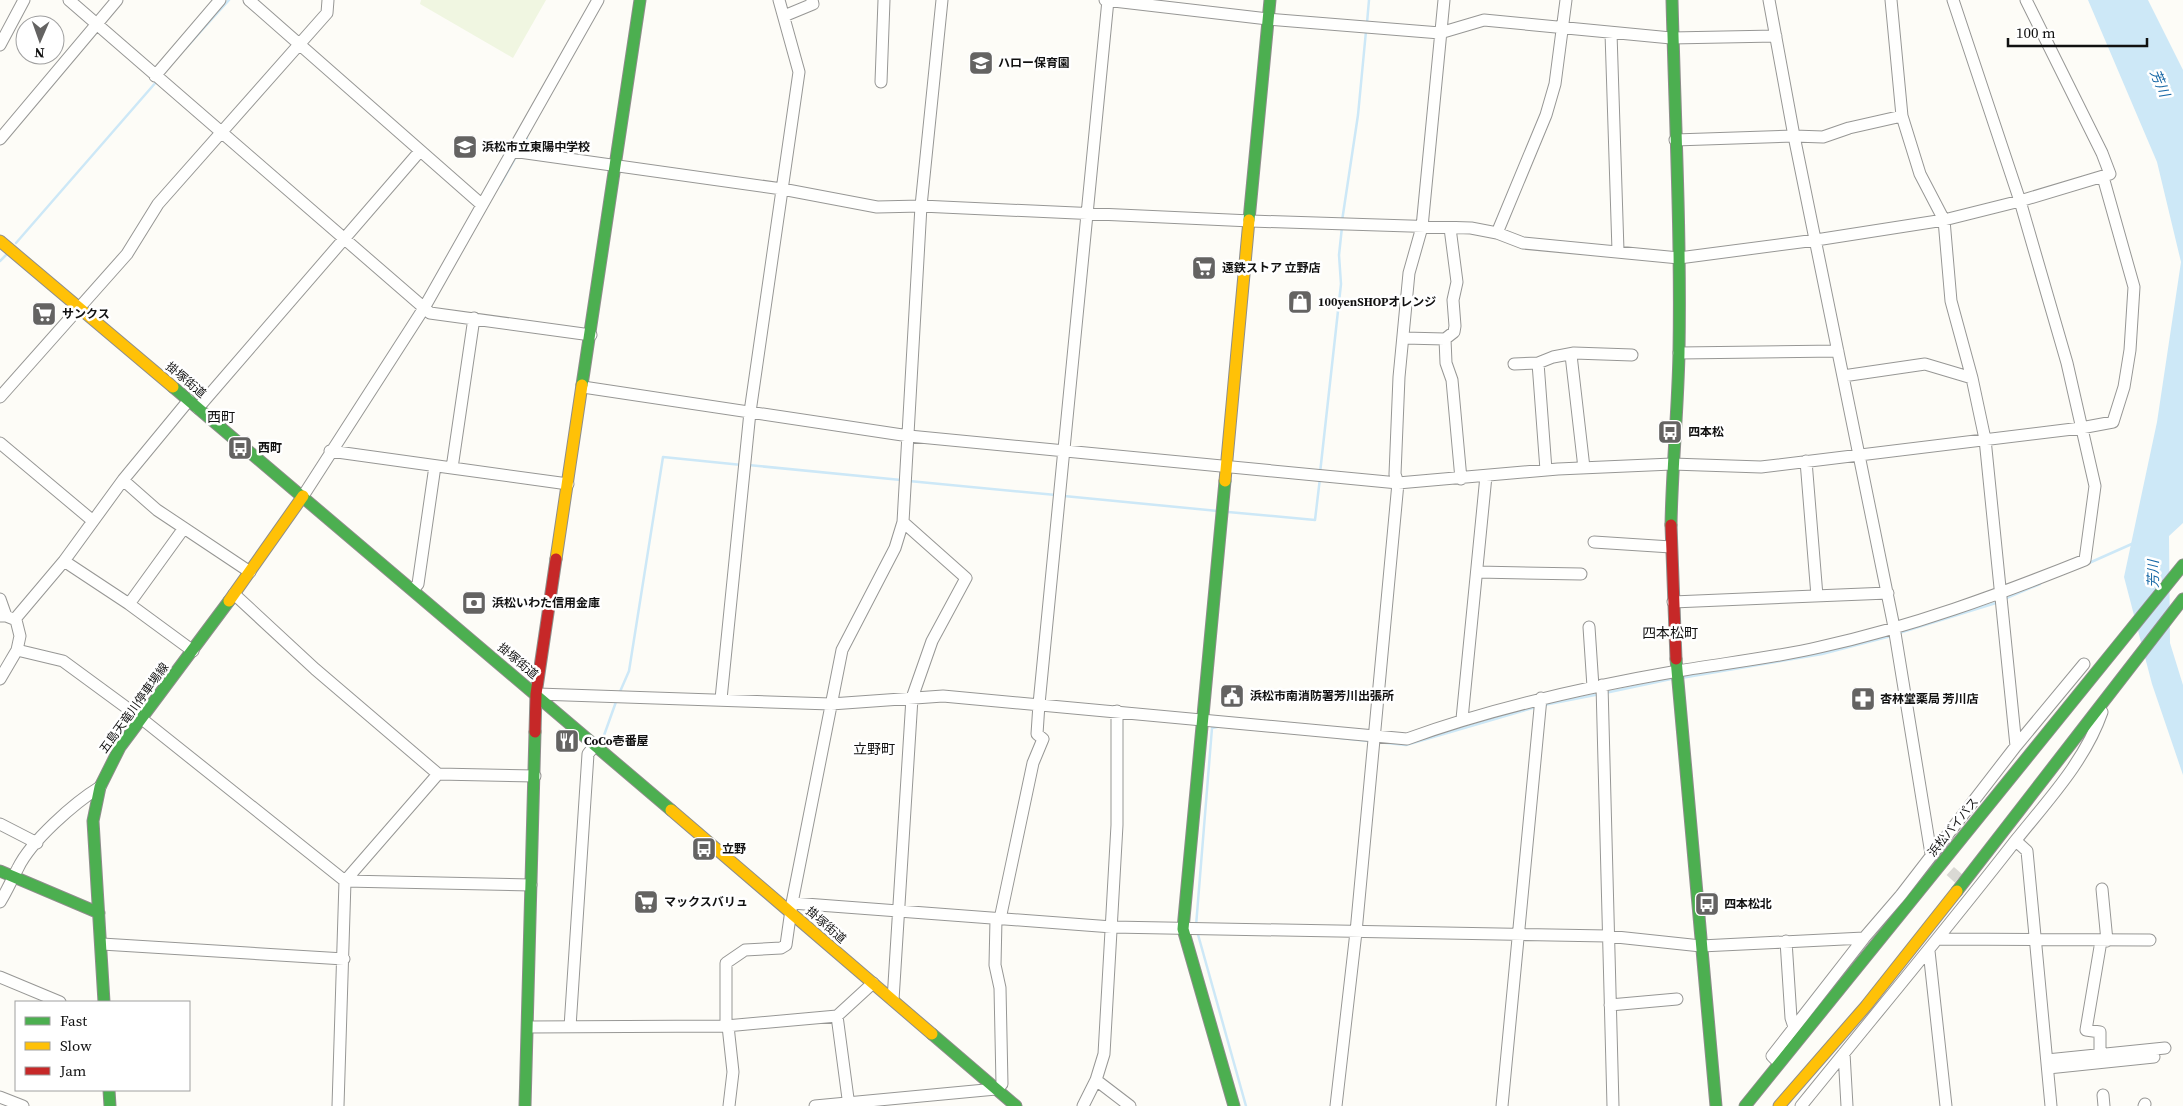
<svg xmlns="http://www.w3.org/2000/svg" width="2183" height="1106" viewBox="0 0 2183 1106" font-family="'Source Serif 4','Noto Sans JP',serif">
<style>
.pitch{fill:#f0f6e1}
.water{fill:#cde8f7}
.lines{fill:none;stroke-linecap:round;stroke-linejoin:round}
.stream{stroke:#cde8f7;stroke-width:2.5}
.street-tunnel{stroke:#dad9d4;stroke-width:11;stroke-dasharray:11 5.5;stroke-linecap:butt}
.street-casing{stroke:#979795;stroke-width:13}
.fast-casing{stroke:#8e8d8b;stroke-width:13}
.slow-casing{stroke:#8e8d8b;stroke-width:13}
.jam-casing{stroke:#8e8d8b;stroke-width:13}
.street{stroke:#fffffe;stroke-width:11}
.fast{stroke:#4caf50;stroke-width:11}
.slow{stroke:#ffc107;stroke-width:11}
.jam{stroke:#c62828;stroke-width:11}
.labels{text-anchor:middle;stroke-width:5;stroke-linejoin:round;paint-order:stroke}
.poi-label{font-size:12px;font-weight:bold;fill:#111;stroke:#fff;text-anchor:start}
.street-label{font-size:12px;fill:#111;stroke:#fff}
.water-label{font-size:14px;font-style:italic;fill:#1768a6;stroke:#fff}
.neighbourhood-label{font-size:14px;fill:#111;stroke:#fff}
</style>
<rect width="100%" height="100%" fill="#fdfcf7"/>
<path class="pitch" d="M421 0H546L513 58 420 4Z"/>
<path class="water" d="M2088 0H2148L2183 70V523L2169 536 2170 643 2183 685V775L2152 684 2124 577 2157 422 2181 262 2157 162Z"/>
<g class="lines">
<path class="stream" d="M1367 23 1369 0
M185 49 229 0
M521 148 527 138
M500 185 517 155
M1342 221 1358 115 1366 31
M16 243 157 81
M0 261 6 255
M748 465 901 480
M1320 473 1341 284 1339 255 1342 227
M909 481 1056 495
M1064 496 1218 511
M1228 512 1315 520 1320 478
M2089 563 2134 543
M2004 599 2040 584
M1899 633 1999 602
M1681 678 1822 654 1891 636
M1605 693 1671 679
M619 694 629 671 663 457 742 465
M1544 705 1600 694
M1340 738 1369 741
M602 741 617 699
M1377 742 1406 745 1536 707
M1196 926 1212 728 1217 727
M1197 931 1246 1106"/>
<path class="street-tunnel" d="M1938 860 1967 886"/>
<defs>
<path id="street" d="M69 0 430 313 591 335
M249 0 481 204
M1105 0 1268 19 1440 33 1484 20 1671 38 1776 36
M1769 0 1794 136 1894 627 1931 854
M1891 0 1902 116 1920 174 1944 220 1951 301 1972 378 1985 439 2016 746
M784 16 813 4 812 0
M1611 33 1618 251
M0 45 24 0
M155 76 220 0
M881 82 884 0
M0 139 117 0
M1675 140 1794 136 1823 137 1849 128 1902 116
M512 151 782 189 877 207 921 206 1251 221 1471 228 1497 233 1523 243 1679 258 1816 240 1944 220 2020 201 2110 174 2102 153 2026 0
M1450 228 1457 282 1453 300 1455 326 1454 332 1445 339 1446 363 1452 380 1461 479
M1497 233 1546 115 1555 84 1566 0
M1404 338 1445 339
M1679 353 1838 351
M1571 355 1584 468
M1538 363 1546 470
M1514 364 1538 363 1553 357 1574 353 1632 355
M1843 376 1925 364 1972 378
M583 387 909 436 1398 483 1558 469 1672 464 1761 467 2081 428 2113 422 2124 387 2130 350 2134 287 2103 177
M0 397 127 254 158 204 327 13 328 0
M198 408 420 151
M0 443 93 521
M330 451 452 468 474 318
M1806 461 1817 596
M452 468 568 484
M123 480 157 510 250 572
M303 496 424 308 598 0
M1594 542 1671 547
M64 561 129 604 193 651
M1477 572 1581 574
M413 590 418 584 435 466
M234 594 315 669 438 774 535 776
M0 599 6 616
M1673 602 1888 593
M129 604 184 528
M0 616H6L16 620 20 636 17 650 63 661 142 719 345 881 531 885
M15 619 64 561 123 480 189 400
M1589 627 1593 687
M0 679 17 650
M1602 685 1613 1106
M538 694 831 704 943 696 1407 739C1495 707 1586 687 1678 671 1725 663 1773 658 1820 647 1911 627 1998 595 2085 560L2095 486 2067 363 2020 201 1953 0
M721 699 750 412 799 72 779 0
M1462 719 1486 476
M0 824 37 843
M2016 841 2027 851 2051 1106
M2102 889 2107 941
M0 902C7 891 12 879 18 868 31 841 74 803 100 787
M792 903 1112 927 1607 936 1701 946 1864 938
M1000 919 1033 763 1043 739 1037 734 1039 704 1108 0
M1938 939 2150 940
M1786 941 1791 1018 1794 1027
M102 944 344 959
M1929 951 1946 1106
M0 977 60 1002
M893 1000 912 698 932 641 966 578 903 522
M1610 1005 1677 999
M837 1016 849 1106
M726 1026V963L745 950 781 948 786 945 792 903 842 650 895 548 903 522 921 206 942 0
M728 1026 733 1072 729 1106
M528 1027 726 1026 837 1016 873 983
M570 1027 588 754 595 745
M1844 1053 1847 1106
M2100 1055V1032L2086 1030 2101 941
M2047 1060 2165 1048
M1779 1063 1772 1056 1864 938 1901 895 2016 746 2084 664
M2048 1068 2154 1057
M1096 1080 1130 1106
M2103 1095 2104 1106
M0 1097 23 1106
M338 1106 345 881 438 774
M815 1106 996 1089 1002 1084 1000 988 995 965 996 919
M1083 1106 1096 1080 1104 1054 1117 825V711
M1336 1106 1356 932 1398 483 1395 474 1399 377 1409 273 1422 227 1444 0
M1502 1106 1541 698
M1801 1106C1873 1017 1946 930 2016 840 2048 800 2085 761 2102 712
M2144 1106 2145 1104"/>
<path id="fast" d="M1249 220 1270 0
M582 385 640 0
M173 387 671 810
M1225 481 1183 929 1234 1106
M1671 525C1672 467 1678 409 1679 352 1681 234 1675 117 1672 0
M1676 659 1716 1106
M0 871 99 913
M1957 891 2183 599
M104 1002 93 821 100 787 120 747 229 601
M932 1034 1016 1106
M109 1090 110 1106
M525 1106 535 732
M1745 1106 2183 565"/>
<path id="slow" d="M0 241 173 387
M1225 481 1249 220
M556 559 582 385
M229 601 303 496
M671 810 932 1034
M1779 1106 1866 1006 1957 891"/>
<path id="jam" d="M1671 525 1676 659
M535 732 536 694 556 559"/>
</defs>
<use href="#street" class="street-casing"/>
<use href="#fast" class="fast-casing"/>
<use href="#slow" class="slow-casing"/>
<use href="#jam" class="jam-casing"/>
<use href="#street" class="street"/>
<use href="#fast" class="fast"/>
<use href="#slow" class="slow"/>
<use href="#jam" class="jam"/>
</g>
<defs>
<symbol id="school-square" viewBox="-11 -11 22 22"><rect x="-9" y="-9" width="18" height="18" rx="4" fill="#646362" stroke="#fff"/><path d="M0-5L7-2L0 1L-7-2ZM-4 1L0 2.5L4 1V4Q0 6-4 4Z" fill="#fff"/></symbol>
<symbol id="supermarket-square" viewBox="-11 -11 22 22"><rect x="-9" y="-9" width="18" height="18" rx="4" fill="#646362" stroke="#fff"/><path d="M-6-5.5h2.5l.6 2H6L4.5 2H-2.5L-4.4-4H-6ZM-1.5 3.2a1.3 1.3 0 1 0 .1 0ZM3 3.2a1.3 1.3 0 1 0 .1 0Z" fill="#fff"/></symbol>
<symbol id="shop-square" viewBox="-11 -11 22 22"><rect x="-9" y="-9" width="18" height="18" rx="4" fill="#646362" stroke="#fff"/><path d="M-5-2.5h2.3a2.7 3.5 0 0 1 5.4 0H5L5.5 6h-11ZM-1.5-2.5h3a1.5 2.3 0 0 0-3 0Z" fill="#fff"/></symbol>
<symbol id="bus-square" viewBox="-11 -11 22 22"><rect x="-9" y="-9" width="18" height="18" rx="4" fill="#646362" stroke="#fff"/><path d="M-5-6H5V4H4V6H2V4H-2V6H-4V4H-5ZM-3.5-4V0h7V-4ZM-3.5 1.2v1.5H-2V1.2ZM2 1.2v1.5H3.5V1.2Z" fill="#fff"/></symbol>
<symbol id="bank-square" viewBox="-11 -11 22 22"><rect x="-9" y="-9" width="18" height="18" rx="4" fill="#646362" stroke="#fff"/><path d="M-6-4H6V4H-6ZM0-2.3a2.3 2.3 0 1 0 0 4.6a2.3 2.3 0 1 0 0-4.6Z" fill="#fff"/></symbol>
<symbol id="civic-square" viewBox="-11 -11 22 22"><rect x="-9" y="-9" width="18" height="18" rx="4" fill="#646362" stroke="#fff"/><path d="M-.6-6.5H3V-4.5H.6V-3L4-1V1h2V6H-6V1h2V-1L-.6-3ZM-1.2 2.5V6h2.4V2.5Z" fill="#fff"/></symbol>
<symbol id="pharmacy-square" viewBox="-11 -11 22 22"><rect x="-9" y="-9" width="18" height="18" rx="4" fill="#646362" stroke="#fff"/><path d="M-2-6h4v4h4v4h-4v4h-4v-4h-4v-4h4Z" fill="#fff"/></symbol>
<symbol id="restaurant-square" viewBox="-11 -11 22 22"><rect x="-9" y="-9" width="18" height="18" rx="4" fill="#646362" stroke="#fff"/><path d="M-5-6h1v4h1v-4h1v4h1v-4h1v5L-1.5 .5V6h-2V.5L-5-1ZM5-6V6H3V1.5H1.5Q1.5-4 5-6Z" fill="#fff"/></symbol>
</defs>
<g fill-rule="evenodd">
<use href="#school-square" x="967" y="49" width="28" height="28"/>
<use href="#school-square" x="451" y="133" width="28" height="28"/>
<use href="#supermarket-square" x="1190" y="254" width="28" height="28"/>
<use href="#shop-square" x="1286" y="288" width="28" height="28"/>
<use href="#supermarket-square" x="30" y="300" width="28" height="28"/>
<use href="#bus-square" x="1656" y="418" width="28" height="28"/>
<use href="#bus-square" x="226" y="434" width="28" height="28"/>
<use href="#bank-square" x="460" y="589" width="28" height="28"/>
<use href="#civic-square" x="1218" y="682" width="28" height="28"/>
<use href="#pharmacy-square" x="1849" y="685" width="28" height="28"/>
<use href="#restaurant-square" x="553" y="727" width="28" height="28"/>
<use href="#bus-square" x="690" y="835" width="28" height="28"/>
<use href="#supermarket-square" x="632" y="888" width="28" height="28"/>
<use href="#bus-square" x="1693" y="890" width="28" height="28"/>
</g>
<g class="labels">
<g class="poi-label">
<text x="998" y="67">ハロー保育園</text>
<text x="482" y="151">浜松市立東陽中学校</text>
<text x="1222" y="272">遠鉄ストア 立野店</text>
<text x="1318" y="306">100yenSHOPオレンジ</text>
<text x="62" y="318">サンクス</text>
<text x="1688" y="436">四本松</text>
<text x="258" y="452">西町</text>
<text x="492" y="607">浜松いわた信用金庫</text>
<text x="1250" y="700">浜松市南消防署芳川出張所</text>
<text x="1880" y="703">杏林堂薬局 芳川店</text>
<text x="584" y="745">CoCo壱番屋</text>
<text x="722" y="853">立野</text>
<text x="664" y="906">マックスバリュ</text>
<text x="1724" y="908">四本松北</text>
</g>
<g class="street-label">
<text transform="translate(186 380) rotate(40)" y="4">掛塚街道</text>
<text transform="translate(518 661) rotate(40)" y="4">掛塚街道</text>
<text transform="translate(134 708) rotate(-54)" y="4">五島天竜川停車場線</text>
<text transform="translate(1953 827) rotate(-51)" y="4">浜松バイパス</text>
<text transform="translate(826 925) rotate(41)" y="4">掛塚街道</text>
</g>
<g class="water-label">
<text transform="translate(2160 83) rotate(67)" y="5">芳川</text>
<text transform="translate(2153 574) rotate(-90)" y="5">芳川</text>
</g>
<g class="neighbourhood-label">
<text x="221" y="422">西町</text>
<text x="1670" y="638">四本松町</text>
<text x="874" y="754">立野町</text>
</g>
</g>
<rect x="15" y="1001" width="175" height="90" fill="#ffffff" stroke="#a0a0a0"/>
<rect x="25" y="1017" width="25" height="8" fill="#4caf50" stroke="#a0a0a0"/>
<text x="60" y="1026" font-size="15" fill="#111111">Fast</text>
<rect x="25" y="1042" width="25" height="8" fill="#ffc107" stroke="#a0a0a0"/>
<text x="60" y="1051" font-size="15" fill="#111111">Slow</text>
<rect x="25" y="1067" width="25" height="8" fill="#c62828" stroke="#a0a0a0"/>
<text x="60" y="1076" font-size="15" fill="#111111">Jam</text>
<g transform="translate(40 40) rotate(182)"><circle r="24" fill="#ffffff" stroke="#a0a0a0"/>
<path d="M0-4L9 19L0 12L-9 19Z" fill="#646362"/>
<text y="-8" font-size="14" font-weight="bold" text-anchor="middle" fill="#111111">N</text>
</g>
<path d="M2008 38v8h139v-8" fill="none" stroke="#111111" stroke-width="2.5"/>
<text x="2016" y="38" font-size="15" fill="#111111" stroke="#ffffff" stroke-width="4" paint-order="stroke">100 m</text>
</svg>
